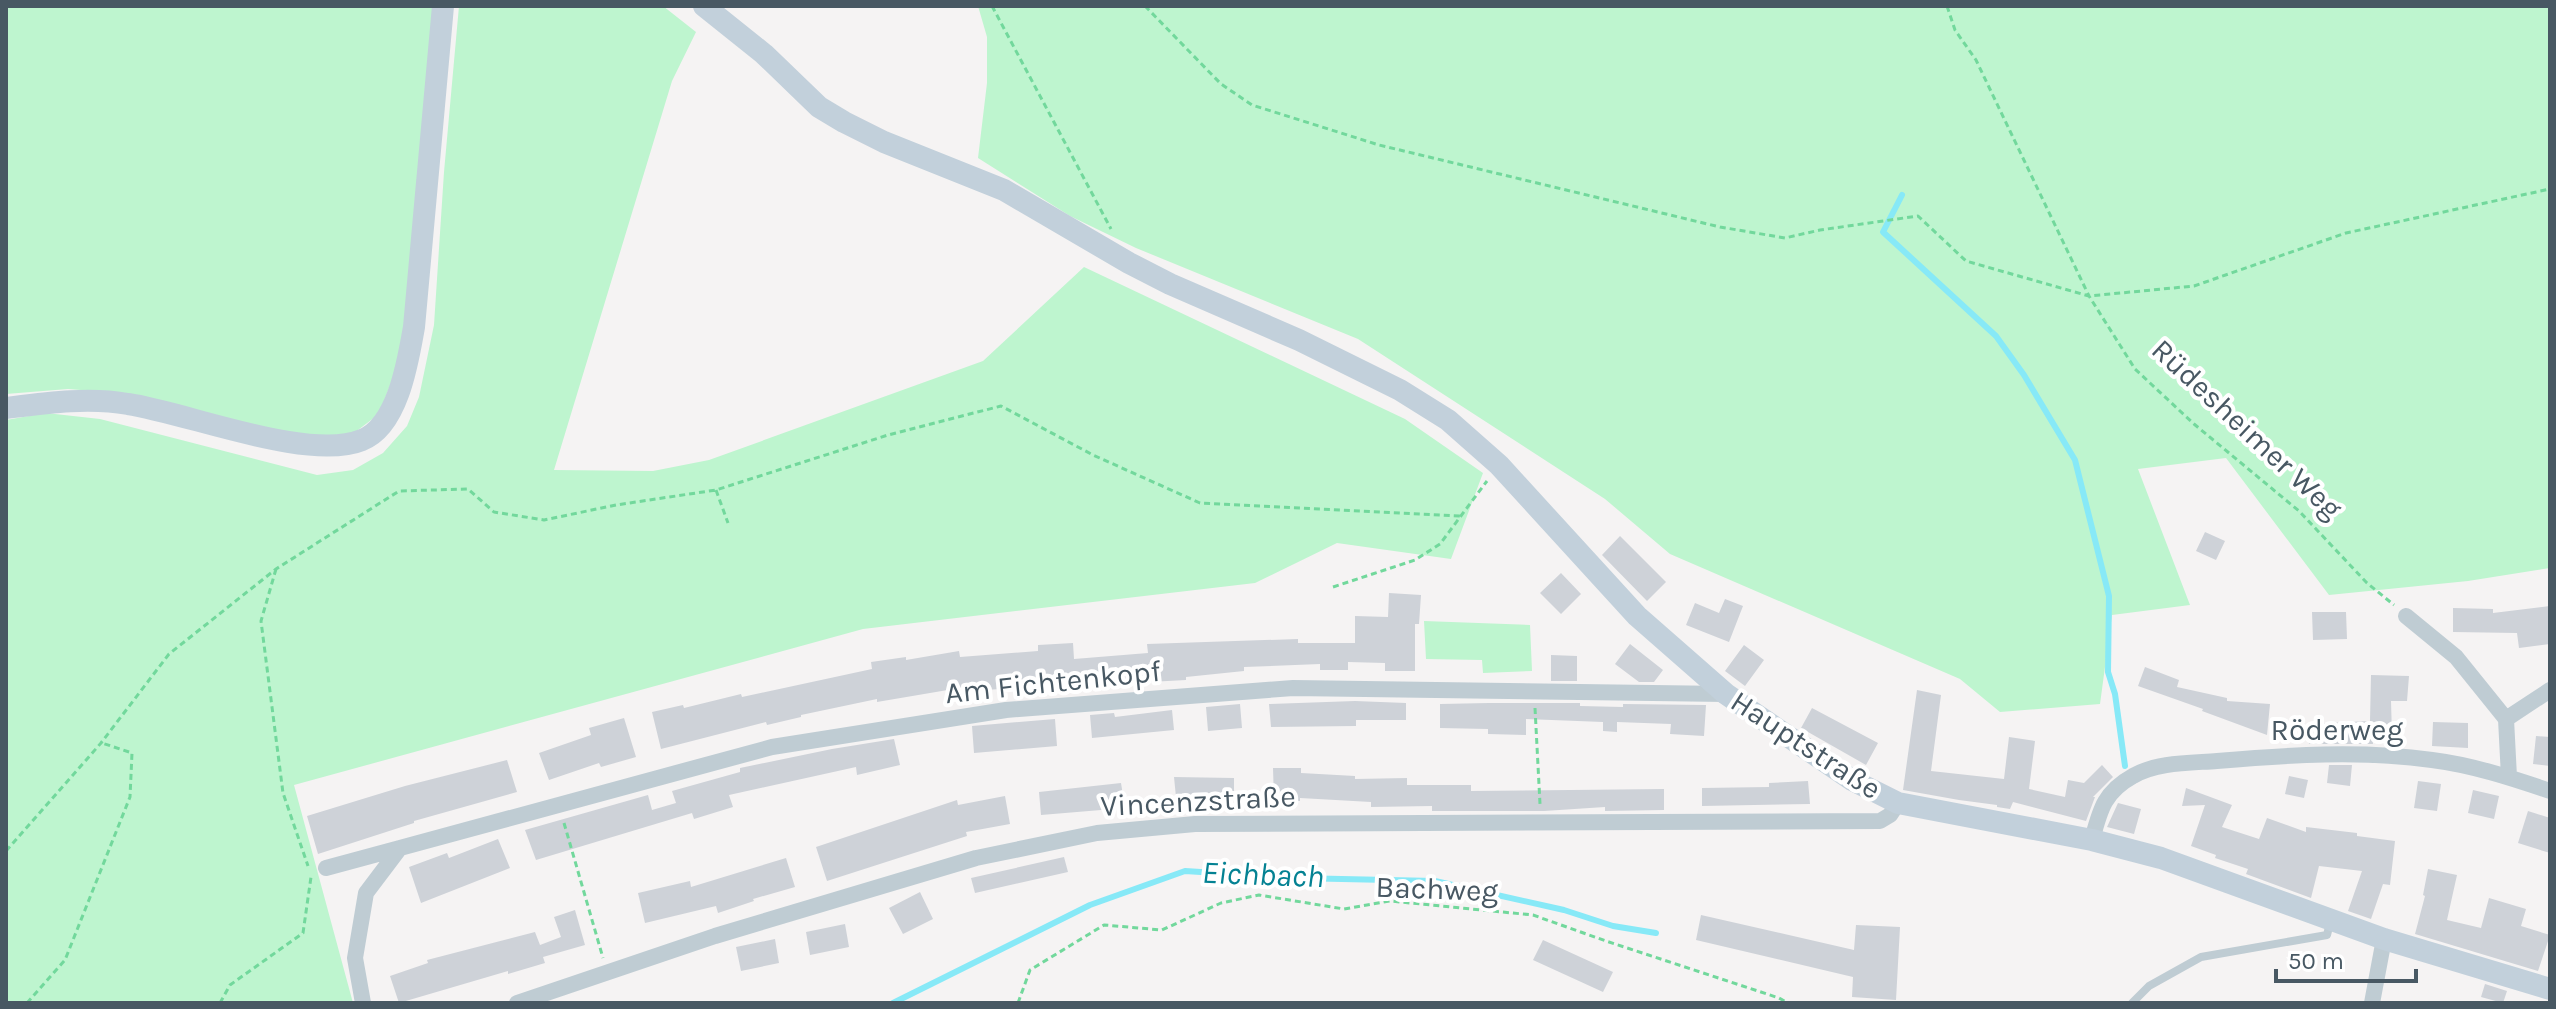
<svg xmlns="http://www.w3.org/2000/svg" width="2556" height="1009" viewBox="0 0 2556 1009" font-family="Karla,sans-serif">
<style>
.green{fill:#bef5cf}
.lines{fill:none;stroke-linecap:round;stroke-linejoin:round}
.stream{stroke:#87e9f7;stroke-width:6}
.building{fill:#ced2d8}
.path{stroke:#72d89c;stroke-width:3;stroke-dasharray:6 4;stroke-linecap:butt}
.lane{stroke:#bfccd3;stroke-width:8}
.street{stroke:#bfccd3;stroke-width:16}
.secondary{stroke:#c2d0db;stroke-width:22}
.labels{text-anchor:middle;stroke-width:8;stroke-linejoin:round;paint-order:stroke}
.street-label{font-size:30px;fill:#485863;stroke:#fff}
.water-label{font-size:32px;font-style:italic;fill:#048293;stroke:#fff}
</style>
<rect width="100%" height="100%" fill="#f5f3f3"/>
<path class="green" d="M6 6H436L408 322 397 367 379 414 354 433 331 440 301 437 106 392 68 389 6 394Z
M459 6H663L696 32 672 81 554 470 653 471 709 460 983 361 1084 267 1405 419 1483 473 1451 559 1337 543 1255 583 863 629 294 785 353 1003H6V420L46 413 100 419 317 475 353 470 383 453 407 426 419 397 434 325 444 172Z
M978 6H2550V568L2468 581 2329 595 2226 458 2138 469 2190 605 2112 615 2100 704 2000 712 1960 679 1670 554 1605 499 1358 339 1136 248 1070 216 978 158 987 83V37Z
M1424 621 1530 625 1532 671 1483 673 1482 660 1426 659Z"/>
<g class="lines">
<path class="stream" d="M1902 195 1883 232 1996 336 2024 375 2075 460 2109 596 2108 672 2115 694 2125 766
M893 1003 1090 905 1185 871 1295 878 1435 881 1564 910 1613 926 1656 933"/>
</g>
<path class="building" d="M2205 532 2225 541 2216 560 2196 551Z
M1620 536 1666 582 1647 601 1602 555Z
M1561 573 1581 594 1561 614 1540 593Z
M1389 593 1421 595 1419 624H1415V671H1385V663L1348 662V670H1320V664L1244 667V671L1186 677V680L1149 682V678L1100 680 1020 684V688L984 690 983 684 877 702V699L801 715V717L767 725 766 722 661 749 652 712 683 705 684 708 741 694 742 697 872 669 871 662 906 657V660L959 651 960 657 1038 651V645L1073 643 1074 659 1148 653 1147 644 1298 639V643H1355V616L1388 617Z
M1725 599 1743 606 1729 642 1686 625 1695 603 1719 613Z
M2550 606V644L2519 648 2517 633 2453 632V608L2493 609V613Z
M2312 612H2346L2347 639 2313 640Z
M1630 644 1663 670 1654 682H1639L1615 664Z
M1744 645 1764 660 1745 686 1725 671Z
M1551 655 1577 656V681H1551Z
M2145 667 2179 680 2177 687 2227 698V701L2270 704 2267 735 2202 711 2203 709 2138 686Z
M2371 675 2409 676 2407 701H2391L2392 735 2372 736 2373 744H2309L2307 724 2370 721Z
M1917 690 1941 695 1931 771 2004 779 2009 737 2035 741 2029 789 2065 797 2068 780 2084 783 2102 765 2113 777 2093 797H2095L2086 821 2013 802 2010 809 1997 807V805L1959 800 1903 790Z
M1355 701 1406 703V720H1356V726L1271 727 1269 704Z
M1489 703H1580V706L1623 707V704L1706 705 1704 736 1670 734 1671 724 1617 722V732L1603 731V722L1526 719V735L1488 734V729L1440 728V704Z
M1240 704 1242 728 1208 731 1206 707Z
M1812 708 1878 743 1866 765 1801 728Z
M1172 710 1174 730 1092 738 1090 715 1114 713 1115 717Z
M624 718 636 757 601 767 599 763 549 780 539 753 591 735 589 728Z
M1055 719 1057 746 974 753 972 726Z
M2433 722 2468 723V748L2432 746Z
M2536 736 2550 737V766L2533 764Z
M894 739 900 765 857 775 856 767 729 795 733 807 694 819 692 813 536 860 525 830 648 795 652 810 676 803 672 791 740 772V768L832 749Z
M507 760 517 792 414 821V823L318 854 307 816 405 786Z
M2329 765H2352L2350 786 2327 783Z
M1273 768H1301V773L1355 776V779L1407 778V785H1471V791L1664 789V810L1605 811V807L1544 811H1432V806L1371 807V802L1300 798V801L1274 800Z
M2289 776 2308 780 2304 798 2285 794Z
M1174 777 1234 778V797H1191V807H1177Z
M1808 781 1810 804 1702 806V788L1769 787V783Z
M2418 781 2441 784 2437 811 2414 808Z
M1121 783 1125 808 1041 815 1039 792Z
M2186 788 2232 805 2222 827 2259 839 2267 818 2306 832V827L2357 833V836L2395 841 2390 885 2383 884 2371 919 2348 911 2362 871 2319 866 2311 898 2246 874 2248 869 2215 858 2216 855 2191 846 2205 805 2182 806Z
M2473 790 2499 796 2494 819 2468 813Z
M1005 796 1010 824 966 832 967 836 827 881 816 847 957 800 958 805Z
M2118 803 2141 809 2134 834 2107 827Z
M2528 811 2550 818V853L2518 843Z
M498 839 510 868 421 903 409 867 447 853 449 858Z
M1064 857 1068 872 975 893 971 878Z
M786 858 795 887 753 899 754 901 718 913 716 906 645 923 638 893 690 881 691 887Z
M2428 869 2457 875 2447 920 2481 928 2489 898 2526 909 2521 926 2550 935 2538 971 2415 934 2425 896 2423 895Z
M920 892 933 919 903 934 889 908Z
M575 910 585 945 543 957 545 963 508 974V971L399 1003 390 976 428 963 427 960 535 932 540 945 561 937 554 917Z
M1701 915 1854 950 1856 925 1900 927 1896 1000 1852 997 1853 977 1696 940Z
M845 924 849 947 810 955 806 932Z
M775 939 779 963 741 971 736 947Z
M1543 940 1613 972 1603 992 1533 960Z
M2485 984 2507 991 2503 1003 2481 997Z"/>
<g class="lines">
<path class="path" d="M992 6 1111 229
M1145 6 1221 84 1252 105 1379 145 1720 227 1785 238 1820 230 1918 216 1966 261 2089 296 2194 286 2346 233 2550 189
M1947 6 1955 30 1976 60 2089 296 2135 369 2194 424 2299 511 2367 583 2394 605
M716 490 728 523
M276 569 261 621 283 793 308 866
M1333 587 1415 560 1440 544 1487 481
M1535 708 1540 804
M564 823 603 958
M6 851 101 743 169 654 276 569 399 491 468 489 494 512 544 520 616 505 716 490 888 435 1001 406 1093 455 1200 503 1460 516
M27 1003 65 960 130 797 132 753 102 743
M220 1003 230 985 303 933 311 877
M1018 1003 1030 970 1104 925 1162 930 1221 903 1259 895 1344 909 1390 901 1533 915 1606 941 1779 998 1788 1003"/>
<path class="lane" d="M2132 1003 2149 986 2201 957 2327 935 2330 923"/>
<path class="street" d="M2406 616 2456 657 2506 719
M2509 777 2506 719 2550 690
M2092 840C2100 810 2104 792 2133 776 2157 762 2190 763 2217 761 2288 755 2360 750 2432 760 2472 765 2512 778 2550 791
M326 868 400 848
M363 1003 355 958 366 893 400 848 772 747 1006 710 1293 688 1726 694
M517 1003 715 936 976 858 1097 833 1195 824 1880 821 1890 815 1898 803
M2372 1003 2384 939"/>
<path class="secondary" d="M704 6 764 54 819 107 844 122 884 142 1004 190 1129 263 1170 284 1299 340 1400 390 1448 420 1499 465 1637 616 1726 694 1852 780 1898 803 2092 840 2161 858 2384 939 2550 989
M6 408C46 403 88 397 128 404 188 413 309 462 362 440 398 426 408 361 414 327L443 6"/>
</g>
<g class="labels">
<g class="street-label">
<text transform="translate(2247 429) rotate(43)" y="10">Rüdesheimer Weg</text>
<text transform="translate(1053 682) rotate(-6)" y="10">Am Fichtenkopf</text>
<text x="2337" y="740">Röderweg</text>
<text transform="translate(1806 745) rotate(33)" y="10">Hauptstraße</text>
<text transform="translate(1198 801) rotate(-3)" y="10">Vincenzstraße</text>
<text transform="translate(1437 889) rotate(2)" y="10">Bachweg</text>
</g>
<g class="water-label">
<text transform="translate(1263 874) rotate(2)" y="11">Eichbach</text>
</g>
</g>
<rect width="2556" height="1009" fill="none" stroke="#485863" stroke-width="16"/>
<path d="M2276 969v12h140v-12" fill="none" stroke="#485863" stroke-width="4"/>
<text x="2288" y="969" font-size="24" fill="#485863" stroke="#ffffff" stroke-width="6" paint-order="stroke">50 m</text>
</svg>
